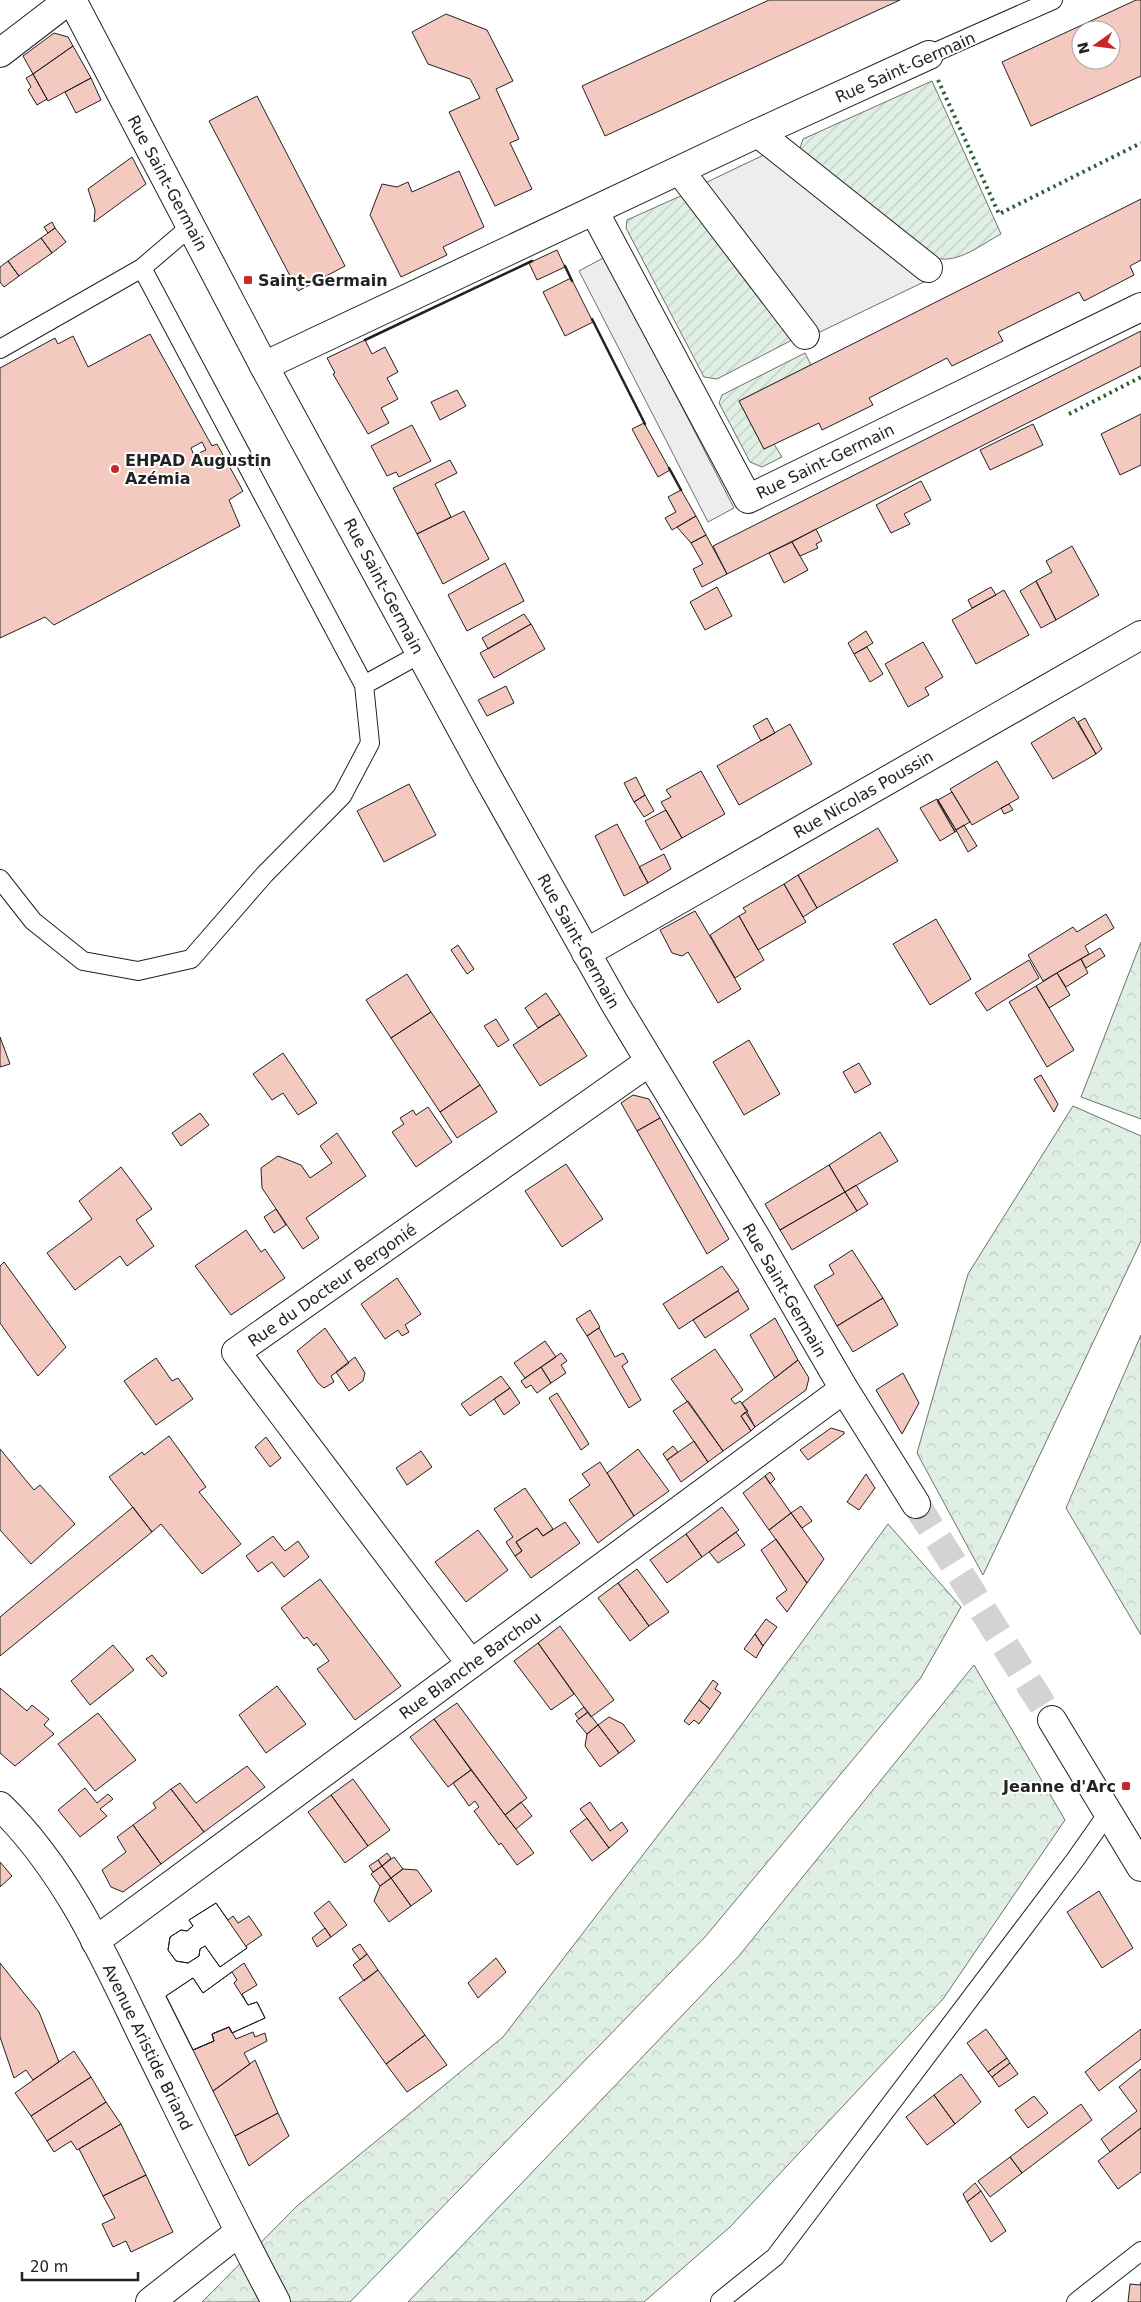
<svg xmlns="http://www.w3.org/2000/svg" width="1141" height="2302" viewBox="0 0 1141 2302" font-family="'DejaVu Sans',sans-serif">
<style>
.forest{fill:url(#forest-crowns);stroke:#6f6f6f}
.garden{fill:url(#garden-furrows);stroke:#6f6f6f}
.parking{fill:#ededed;stroke:#6f6f6f}
.building{fill:#f3c9c0;stroke:#222;fill-rule:evenodd}
.lines{fill:none;stroke-linecap:round;stroke-linejoin:round}
.secondary-tunnel{stroke:#d3d3d3;stroke-width:28;stroke-dasharray:28 14;stroke-linecap:butt}
.lane-casing{stroke:#222;stroke-width:20}
.street-casing{stroke:#222;stroke-width:30}
.secondary-casing{stroke:#222;stroke-width:30}
.lane{stroke:#fff;stroke-width:18}
.street{stroke:#fff;stroke-width:28}
.secondary{stroke:#fff;stroke-width:28}
.hedge{stroke:#2f5e38;stroke-width:4;stroke-dasharray:2.5 4;stroke-linecap:butt}
.wall{stroke:#222;stroke-width:2.5}
.poi-dot{fill:#c62828;stroke:#fff;stroke-width:2}
.labels{text-anchor:middle;stroke-width:4;stroke-linejoin:round;paint-order:stroke}
.street-label{font-size:16px;fill:#222;stroke:#fff}
.poi-label{font-size:16px;font-weight:bold;fill:#222;stroke:#fff;text-anchor:start}
</style>
<defs>
<pattern id="forest-crowns" width="20" height="18" patternUnits="userSpaceOnUse" patternTransform="scale(1.25)"><rect width="20" height="18" fill="#e0efe3"/><path d="M2 6a3 3 0 1 1 6 0M12 15a3 3 0 1 1 6 0" fill="none" stroke="#c0cdc2"/></pattern>
<pattern id="garden-furrows" width="10" height="10" patternUnits="userSpaceOnUse" patternTransform="scale(1.25)"><rect width="10" height="10" fill="#e0efe3"/><path d="M-1 1l2-2M0 10L10 0M9 11l2-2" fill="none" stroke="#c0cdc2"/></pattern>
</defs>
<rect width="100%" height="100%" fill="#fff"/>
<path class="forest" d="M1141 942V1119L1081 1097Z
M1073 1106 1141 1136V1241L983 1575 917 1453 968 1274Z
M1141 1335V1635L1066 1508Z
M888 1524 961 1607 920 1679 705 1937 350 2302H202L297 2206 503 2037 712 1765Z
M974 1665 1065 1820 943 1999 730 2227 644 2302H408L738 1957Z"/>
<path class="garden" d="M932 81 1001 234C982 244 958 264 936 258L801 155 800 148 803 139Z
M685 194 794 339 717 379 704 377 626 228 627 220Z
M805 353 811 365 739 401 764 449 774 444 782 457 762 467 750 462 719 403 722 395Z"/>
<path class="parking" d="M770 152 928 280 820 332 705 183Z
M605 257 734 508 708 522 579 271Z"/>
<path class="building" d="M769 0H900L605 136 582 86Z
M1136 0H1141V76L1031 126 1002 62ZM1081 30H1111V60H1081Z
M446 14 487 30 513 81 496 89 519 139 510 143 532 189 495 206 449 112 480 98 470 79 428 64 412 32Z
M54 33 68 37 73 46 33 74 23 56Z
M73 46 91 78 48 101 33 74Z
M33 74 47 99 37 105 28 90 31 87 26 78Z
M91 78 101 100 76 113 65 92Z
M257 96 345 266 298 291 209 121Z
M132 157 146 184 94 222 95 210 88 189Z
M459 171 484 227 443 247 447 255 401 277 370 215 382 184 397 187 408 182 412 192Z
M1141 199V260L1130 266 1134 275 1084 301 1079 292 998 332 1003 341 952 366 947 358 869 398 873 405 822 430 819 423 764 449 739 401Z
M52 222 55 228 48 233 44 227Z
M55 228 66 242 52 253 41 238Z
M41 238 52 253 19 276 8 261Z
M557 250 565 267 537 280 529 263Z
M8 261 19 276 4 287 0 282V267Z
M571 278 593 322 565 336 543 292Z
M1141 331V366L727 574 713 546Z
M150 334 212 446 217 444 243 491 229 500 240 526 54 625 45 617 0 638V368L55 338 58 344 73 336 88 367Z
M365 340 372 354 385 347 398 372 387 378 398 399 381 408 389 423 368 434 333 374 335 373 327 358Z
M457 390 466 406 440 420 431 402Z
M1141 414V465L1120 475 1101 434Z
M644 423 670 470 658 477 632 429Z
M1033 424 1043 445 990 470 980 450Z
M412 425 431 461 399 477 396 472 387 476 371 446Z
M202 442 206 450 194 455 191 448Z
M450 460 457 473 435 484 451 517 417 534 393 488Z
M921 481 931 500 904 514 910 524 891 533 876 505Z
M681 490 696 516 672 530 665 518 676 512 668 497Z
M464 511 489 559 443 584 417 534Z
M696 516 706 535 691 543 677 527Z
M816 529 822 541 816 544 818 548 800 556 792 542Z
M706 535 727 574 702 587 693 569 703 564 691 543Z
M792 542 808 570 784 583 769 553Z
M1072 546 1099 595 1056 620 1036 581 1052 572 1046 561Z
M505 563 524 601 467 631 448 595Z
M1036 581 1056 620 1041 628 1020 591Z
M717 587 732 616 705 630 690 602Z
M991 587 996 595 972 608 968 600Z
M1004 590 1029 635 976 664 952 620Z
M524 614 531 624 488 649 482 638Z
M531 624 545 649 494 678 480 653Z
M866 631 873 643 854 654 848 643Z
M923 642 943 677 925 688 929 695 908 707 885 664Z
M867 647 883 674 870 682 854 654Z
M506 686 514 703 487 716 478 700Z
M1074 717 1096 754 1053 779 1031 743Z
M767 718 775 733 761 741 753 726Z
M1085 718 1102 749 1096 754 1078 722Z
M790 724 812 764 739 805 717 766Z
M997 761 1019 798 972 825 950 789Z
M701 771 725 814 682 838 661 802 671 797 666 790Z
M636 777 645 795 634 802 624 783Z
M409 784 436 835 384 862 357 811Z
M952 792 970 822 956 830 938 800Z
M645 795 654 811 644 817 634 802Z
M937 799 955 832 940 841 920 808Z
M938 800 956 830 957 831 955 832 937 801Z
M1009 804 1013 810 1004 814 1001 808Z
M666 810 682 838 661 850 645 821Z
M617 824 648 883 624 896 595 836Z
M964 825 977 846 968 852 956 830Z
M878 828 898 861 817 908 798 875Z
M664 854 671 869 648 883 639 867Z
M798 875 817 908 803 917 784 884Z
M784 884 806 922 758 950 739 916 746 912 743 908Z
M695 911 741 989 718 1003 688 952 682 956 672 953 660 930Z
M1106 914 1114 928 1085 946 1089 954 1043 981 1028 955 1073 927 1077 932Z
M739 916 764 960 735 978 710 935Z
M936 919 971 979 930 1005 893 944Z
M458 945 474 969 467 974 451 950Z
M1100 948 1105 956 1086 968 1081 959Z
M1081 959 1088 973 1066 987 1057 973Z
M1029 960 1039 978 987 1011 975 993Z
M1057 973 1070 995 1049 1008 1036 986Z
M407 974 431 1012 391 1038 366 1000Z
M1036 986 1074 1050 1047 1067 1009 1002Z
M546 993 560 1014 538 1028 525 1008Z
M431 1012 480 1085 440 1112 391 1038Z
M560 1014 587 1056 540 1086 513 1045Z
M496 1019 509 1040 498 1047 484 1026Z
M0 1037 10 1064 0 1067Z
M749 1040 780 1094 744 1115 713 1062Z
M283 1053 317 1103 298 1115 283 1093 272 1100 253 1074Z
M859 1063 871 1084 855 1093 843 1072Z
M1041 1075 1058 1104 1054 1112 1034 1079Z
M480 1085 497 1112 457 1138 440 1112Z
M633 1095 649 1099 660 1118 637 1131 621 1103Z
M428 1107 452 1142 416 1167 392 1132 404 1124 400 1118 413 1110 416 1115Z
M200 1113 209 1125 181 1146 172 1133Z
M660 1118 729 1239 707 1254 637 1131Z
M880 1132 898 1161 845 1192 829 1165Z
M337 1133 366 1176 306 1218 319 1238 303 1249 262 1188 261 1168 278 1156 301 1165 310 1178 332 1163 320 1146Z
M566 1164 603 1219 562 1247 525 1191Z
M829 1165 845 1192 780 1230 765 1204Z
M121 1167 152 1209 136 1220 154 1246 127 1266 120 1256 75 1290 47 1253 92 1219 79 1201Z
M856 1185 868 1204 857 1211 845 1192Z
M845 1192 857 1211 792 1250 780 1230Z
M276 1209 286 1225 274 1233 264 1217Z
M246 1230 261 1252 265 1249 285 1278 231 1315 195 1266Z
M852 1250 883 1298 837 1326 814 1286 834 1274 829 1265Z
M4 1262 66 1347 38 1376 0 1323V1266Z
M722 1266 739 1290 679 1329 663 1304Z
M397 1278 421 1314 405 1325 409 1332 402 1336 398 1330 385 1339 361 1304Z
M738 1291 749 1309 705 1338 693 1320Z
M883 1298 898 1325 853 1352 837 1326Z
M590 1310 600 1327 587 1336 576 1319Z
M775 1318 798 1360 775 1378 750 1335Z
M325 1328 349 1363 331 1376 334 1382 324 1388 318 1383 297 1351Z
M599 1328 615 1357 623 1353 628 1362 622 1366 641 1400 629 1408 587 1336Z
M545 1341 556 1357 525 1378 514 1363Z
M715 1349 743 1390 731 1399 735 1404 740 1401 748 1411 741 1416 751 1431 723 1451 671 1379Z
M561 1353 567 1361 561 1365 566 1373 551 1383 541 1367Z
M355 1357 365 1373 363 1381 349 1391 336 1372Z
M156 1358 172 1381 178 1378 193 1399 156 1425 124 1381Z
M798 1360 809 1378 806 1390 755 1427 742 1403Z
M541 1367 551 1383 537 1393 531 1385 526 1388 521 1381Z
M903 1373 919 1403 902 1434 876 1390Z
M501 1376 510 1388 470 1416 461 1404Z
M510 1388 520 1403 504 1415 494 1399Z
M557 1393 589 1444 581 1450 549 1398Z
M688 1401 723 1451 708 1462 673 1411Z
M745 1412 755 1427 751 1431 741 1416Z
M831 1428 844 1432V1434L808 1460 800 1450Z
M169 1436 206 1487 199 1492 241 1544 202 1574 161 1524 152 1532 109 1477 142 1452 144 1455Z
M266 1437 281 1458 270 1467 255 1447Z
M694 1441 708 1462 681 1482 667 1460Z
M673 1446 678 1452 667 1460 663 1454Z
M0 1449 34 1490 40 1485 75 1524 31 1564 0 1530Z
M638 1449 669 1491 634 1516 607 1473Z
M421 1451 432 1467 407 1485 396 1468Z
M600 1462 634 1516 598 1543 569 1500 590 1485 582 1474Z
M770 1472 775 1479 770 1484 765 1476Z
M866 1474 875 1488 859 1510 847 1502Z
M765 1476 791 1513 769 1530 743 1493Z
M525 1488 553 1529 543 1536 537 1528 516 1542 522 1551 515 1556 506 1542 513 1537 494 1509Z
M801 1506 812 1521 802 1528 791 1513Z
M133 1507 152 1532 0 1656V1617Z
M722 1507 739 1530 702 1557 686 1534Z
M791 1513 824 1559 807 1583 769 1530Z
M565 1522 580 1543 531 1578 515 1556 522 1551 516 1542 537 1528 543 1536Z
M478 1530 508 1570 466 1602 435 1562Z
M736 1532 745 1545 718 1563 709 1552Z
M686 1534 702 1557 667 1583 650 1560Z
M273 1536 285 1551 298 1541 309 1557 284 1577 272 1562 258 1572 246 1556Z
M776 1539 807 1583 787 1612 776 1598 787 1590 761 1550Z
M637 1569 669 1612 649 1626 618 1583Z
M320 1579 401 1686 355 1720 317 1669 329 1661 316 1643 314 1646 307 1637 304 1639 281 1608Z
M618 1583 649 1626 630 1641 598 1598Z
M766 1619 777 1627 763 1646 755 1634Z
M560 1626 614 1700 591 1717 538 1643Z
M755 1634 763 1646 756 1658 744 1649Z
M538 1643 574 1694 551 1710 514 1661Z
M113 1645 134 1670 90 1705 71 1681Z
M152 1655 167 1673 162 1677 146 1659Z
M713 1680 718 1684 715 1689 721 1693 710 1709 699 1700Z
M277 1686 306 1724 266 1753 239 1715Z
M0 1688 27 1711 32 1705 49 1719 44 1725 54 1734 15 1766 0 1753Z
M699 1700 710 1709 699 1724 694 1720 689 1725 684 1721Z
M457 1703 527 1798 505 1815 434 1719Z
M584 1707 588 1712 579 1719 575 1714Z
M588 1712 598 1725 587 1734 576 1721Z
M98 1713 136 1760 95 1791 58 1744Z
M609 1717 623 1724 635 1741 619 1753 598 1725Z
M434 1719 471 1770 448 1787 410 1737Z
M598 1725 619 1753 600 1767 585 1746 587 1734Z
M247 1766 265 1787 204 1832 171 1789 180 1783 196 1803Z
M471 1770 534 1853 517 1865 501 1843 499 1845 474 1811 479 1807 475 1801 469 1806 453 1783Z
M353 1779 390 1830 368 1846 331 1795Z
M85 1788 97 1803 108 1794 113 1799 100 1809 107 1816 80 1837 58 1810Z
M171 1789 204 1832 161 1864 133 1825 156 1808 153 1803Z
M331 1795 368 1846 345 1863 308 1812Z
M521 1802 532 1816 516 1829 505 1815Z
M590 1802 610 1831 622 1822 628 1831 609 1848 580 1809Z
M587 1818 609 1848 592 1861 570 1831Z
M133 1825 161 1864 123 1892 111 1887 102 1870 126 1852 117 1837Z
M387 1853 391 1858 382 1866 378 1860Z
M394 1857 403 1869 391 1878 382 1866Z
M378 1860 382 1866 373 1872 369 1866Z
M0 1862 12 1876 0 1887Z
M382 1866 391 1878 380 1886 371 1874Z
M403 1869 417 1870 432 1891 411 1906 391 1878Z
M391 1878 411 1906 389 1922 374 1901 380 1886Z
M1099 1891 1133 1948 1102 1968 1067 1912Z
M329 1901 347 1925 331 1937 314 1913Z
M216 1903 228 1920 233 1916 238 1923 249 1916 262 1935 246 1946 247 1948 220 1967 205 1946 200 1949 199 1956 188 1963 176 1961 168 1950 170 1937 181 1930 187 1931 193 1926 189 1920Z
M216 1903 247 1948 220 1967 205 1946 200 1949 199 1956 188 1963 176 1961 168 1950 170 1937 181 1930 187 1931 193 1926 189 1920Z
M325 1928 331 1937 317 1947 312 1938Z
M360 1944 367 1954 360 1960 352 1949Z
M367 1954 378 1970 364 1981 353 1965Z
M496 1958 506 1972 478 1998 468 1983Z
M0 1963 39 2012 59 2062 33 2080 26 2070 14 2078 0 2037Z
M244 1963 257 1985 242 1994 248 2005 257 2002 265 2018 232 2033 229 2027 212 2034 214 2041 193 2050 166 1996 193 1978 203 1993Z
M378 1970 425 2035 386 2064 339 1998Z
M232 1972 237 1980 234 1983 248 2005 257 2002 265 2018 232 2033 229 2027 212 2034 214 2041 193 2050 166 1996 193 1978 203 1993Z
M229 2027 236 2039 253 2032 255 2037 265 2033 267 2041 244 2053 250 2064 213 2091 193 2050 214 2041 212 2034Z
M986 2029 1007 2058 988 2072 967 2043Z
M1141 2029V2059L1099 2091 1085 2072Z
M425 2035 447 2065 407 2092 386 2064Z
M74 2051 91 2077 31 2116 15 2093Z
M1007 2058 1010 2063 992 2077 988 2072Z
M255 2060 278 2113 235 2136 213 2091Z
M1010 2063 1018 2074 999 2087 992 2077Z
M1141 2069V2128L1110 2152 1101 2139 1137 2111 1119 2087Z
M961 2074 981 2102 955 2124 934 2095Z
M91 2077 106 2102 47 2141 31 2116Z
M934 2095 955 2124 927 2145 906 2117Z
M1034 2096 1048 2113 1028 2128 1015 2110Z
M106 2102 121 2124 77 2150 71 2141 54 2152 47 2141Z
M1081 2104 1092 2120 1022 2173 1010 2157Z
M278 2113 289 2136 249 2166 235 2136Z
M121 2124 146 2175 103 2196 79 2149Z
M1141 2128V2172L1118 2189 1098 2161Z
M1010 2157 1022 2173 990 2197 978 2181Z
M146 2175 173 2232 131 2252 126 2241 113 2247 102 2224 115 2218 103 2196Z
M975 2183 981 2191 967 2202 963 2194Z
M981 2191 1006 2231 991 2242 967 2202Z
M1141 2282V2302H1128L1130 2284 1141 2285Z"/>
<g class="lines">
<path class="secondary-tunnel" d="M916 1504 1052 1720"/>
<defs>
<path id="lane" d="M929 55 1053 0
M142 268 364 685
M0 349 142 268 191 226
M0 879 33 921 83 961 138 971 191 959 264 875 342 796 370 743 364 685 420 654
M720 2301 775 2257 1075 1860 1108 1813
M1076 2302 1141 2251"/>
<path id="street" d="M0 53 69 0
M758 133 928 268
M680 171 805 335
M594 211 748 499 1141 307
M264 366 758 133 929 55
M586 953 1141 635
M471 1664 236 1352 649 1062
M95 1941 844 1389
M150 2302 239 2232"/>
<path id="secondary" d="M72 0 264 366 486 774 614 1002 754 1234 844 1389 916 1504
M1052 1720 1141 1867
M0 1806C67 1871 105 1958 145 2041 188 2128 230 2216 276 2302"/>
</defs>
<use href="#lane" class="lane-casing"/>
<use href="#street" class="street-casing"/>
<use href="#secondary" class="secondary-casing"/>
<use href="#lane" class="lane"/>
<use href="#street" class="street"/>
<use href="#secondary" class="secondary"/>
<path class="hedge" d="M938 80 999 214 1141 143
M1069 414 1141 377"/>
<path class="wall" d="M565 266 572 281
M592 319 645 424
M365 340 532 261
M669 468 681 490"/>
</g>
<g class="poi-dot">
<rect x="243" y="275" width="10" height="10" rx="2.5"/>
<circle cx="115" cy="469" r="5"/>
<rect x="1121" y="1781" width="10" height="10" rx="2.5"/>
</g>
<g class="labels">
<g class="street-label">
<text transform="translate(905 67) rotate(-24)" y="6">Rue Saint-Germain</text>
<text transform="translate(168 183) rotate(62)" y="6">Rue Saint-Germain</text>
<text transform="translate(825 461) rotate(-26)" y="6">Rue Saint-Germain</text>
<text transform="translate(384 586) rotate(62)" y="6">Rue Saint-Germain</text>
<text transform="translate(863 794) rotate(-30)" y="6">Rue Nicolas Poussin</text>
<text transform="translate(579 941) rotate(61)" y="6">Rue Saint-Germain</text>
<text transform="translate(332 1285) rotate(-35)" y="6">Rue du Docteur Bergonié</text>
<text transform="translate(785 1290) rotate(60)" y="6">Rue Saint-Germain</text>
<text transform="translate(470 1665) rotate(-36)" y="6">Rue Blanche Barchou</text>
<text transform="translate(148 2047) rotate(64)" y="6">Avenue Aristide Briand</text>
</g>
<g class="poi-label">
<text x="258" y="286">Saint-Germain</text>
<text x="125" y="466">EHPAD Augustin<tspan x="125" dy="18">Azémia</tspan></text>
<text x="1116" y="1792" text-anchor="end">Jeanne d'Arc</text>
</g>
</g>
<g transform="translate(1096 45) rotate(256)"><circle r="24" fill="#ffffff" stroke="#a7a7a7"/>
<path d="M0-4L9 19L0 12L-9 19Z" fill="#c62828"/>
<text y="-8" font-size="14" font-weight="bold" text-anchor="middle" fill="#222222">N</text>
</g>
<path d="M22 2272v8h116v-8" fill="none" stroke="#222222" stroke-width="2.5"/>
<text x="30" y="2272" font-size="15" fill="#222222" stroke="#ffffff" stroke-width="4" paint-order="stroke">20 m</text>
</svg>
